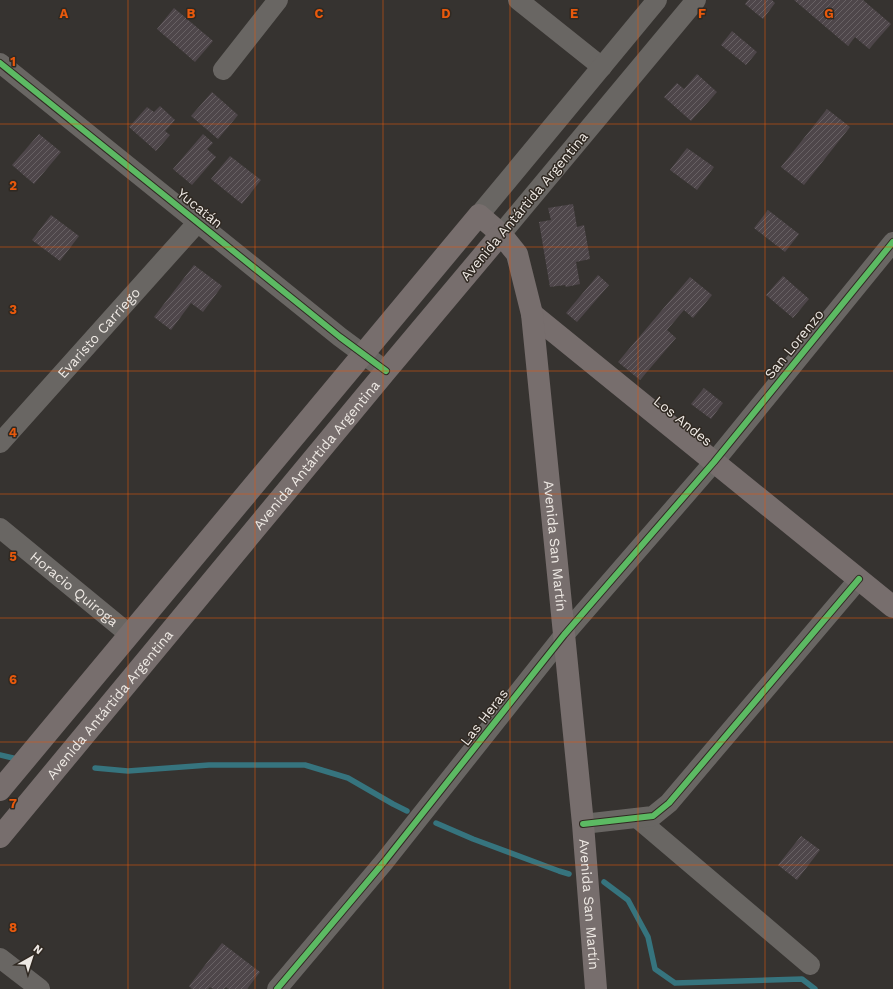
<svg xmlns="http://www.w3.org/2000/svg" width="893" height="989" viewBox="0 0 893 989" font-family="'Work Sans',sans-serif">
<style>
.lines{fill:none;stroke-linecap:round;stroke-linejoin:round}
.stream{stroke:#36747e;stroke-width:5.5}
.building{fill:url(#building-hatch)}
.minor{stroke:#696663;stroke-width:20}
.major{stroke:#776e6d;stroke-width:22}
.cycleway-casing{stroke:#302922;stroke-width:8}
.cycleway{stroke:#5cba63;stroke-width:6}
.grid{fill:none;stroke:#e8590c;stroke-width:1;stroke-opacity:0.55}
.labels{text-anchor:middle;stroke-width:3;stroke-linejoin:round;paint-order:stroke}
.street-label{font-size:14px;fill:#eee9e4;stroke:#302922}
.grid-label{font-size:13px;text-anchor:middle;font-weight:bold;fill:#e8590c;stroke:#302922;stroke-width:3;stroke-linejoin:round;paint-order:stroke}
</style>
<defs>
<pattern id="building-hatch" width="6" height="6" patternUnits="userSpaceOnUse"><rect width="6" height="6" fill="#4e464a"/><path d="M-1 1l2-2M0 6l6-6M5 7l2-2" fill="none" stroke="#686164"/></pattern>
</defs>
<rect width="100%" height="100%" fill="#363330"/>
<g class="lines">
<path class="stream" d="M0 755 13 758
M95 768 128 771 209 765H305L348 778 393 804 407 811
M436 823 473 839 559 871 569 874
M604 882 628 900 648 937 655 969 675 983 802 979 815 989"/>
</g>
<path class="building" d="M748 0H772L775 3 763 19 745 4Z
M794 0H863L891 24 869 49 855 37 848 46Z
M174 8 213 41 195 62 157 29Z
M732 31 757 52 746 65 721 45Z
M697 74 717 92 691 121 664 97 677 83 684 89Z
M212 92 238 115 218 139 191 116Z
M160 106 175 120 165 131 170 135 156 151 129 127 147 107 154 112Z
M827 109 850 127 804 185 781 167Z
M39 134 61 152 34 184 12 165Z
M203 134 213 143 207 149 216 157 192 185 173 169Z
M687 148 714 167 697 190 670 170Z
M230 156 261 180 242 204 211 179Z
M573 204 577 227 584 225 590 259 576 262 580 284 566 287 565 285 550 287 539 222 551 220 548 208Z
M768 210 799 234 785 252 754 228Z
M51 215 79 236 60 261 32 240Z
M194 265 222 286 203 312 191 303 171 330 154 317Z
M598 275 609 285 577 322 566 313Z
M783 276 809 299 793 318 766 295Z
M690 277 712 295 693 318 684 310 667 330 676 338 640 380 618 362Z
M704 388 723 403 711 419 691 404Z
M801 836 820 850 797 880 778 865Z
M222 943 260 972 247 989H228L226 987 224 989H213L210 987 208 989H192L189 986Z"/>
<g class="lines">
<g class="minor">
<path d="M518 0 602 67"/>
<path d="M0 63 340 337 386 371"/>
<path d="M223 70 278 0"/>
<path d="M479 215 657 0"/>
<path d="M501 234 696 0"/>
<path id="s1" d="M0 443 198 222"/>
<path id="s2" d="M0 528 129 634"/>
<path d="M637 818 810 965"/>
<path d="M583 824 653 816 669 803 859 579"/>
<path d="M0 958 40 989"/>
<path d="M277 989 384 862 564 635 714 462 893 242"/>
</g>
<g class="major">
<path d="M532 314 893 607"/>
<path id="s3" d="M0 790 479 215 501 234 517 254 532 314 583 824 596 989"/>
<path id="s4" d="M0 837 386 371 501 234"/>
</g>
<defs>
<path id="cycleway" d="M0 63 340 337 386 371
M583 824 653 816 669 803 859 579
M277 989 384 862 564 635 714 462 893 242"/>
</defs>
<use href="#cycleway" class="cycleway-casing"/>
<use href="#cycleway" class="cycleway"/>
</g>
<path class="grid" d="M128 0V989M255 0V989M383 0V989M510 0V989M638 0V989M765 0V989M0 124H893M0 247H893M0 371H893M0 494H893M0 618H893M0 742H893M0 865H893"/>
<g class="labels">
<g class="street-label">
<text transform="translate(524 206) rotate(-50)" y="5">Avenida Antártida Argentina</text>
<text transform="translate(200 208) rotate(39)" y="5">Yucatán</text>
<text dy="5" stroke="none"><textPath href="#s1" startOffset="148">Evaristo Carriego</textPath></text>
<text transform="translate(794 344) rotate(-51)" y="5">San Lorenzo</text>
<text transform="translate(683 421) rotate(39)" y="5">Los Andes</text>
<text dy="5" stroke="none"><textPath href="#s4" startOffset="496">Avenida Antártida Argentina</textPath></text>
<text dy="5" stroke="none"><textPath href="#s3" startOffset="1098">Avenida San Martín</textPath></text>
<text dy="5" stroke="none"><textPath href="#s2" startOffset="96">Horacio Quiroga</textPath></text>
<text dy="5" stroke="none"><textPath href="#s4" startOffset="172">Avenida Antártida Argentina</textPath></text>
<text transform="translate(484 717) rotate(-52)" y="5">Las Heras</text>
<text dy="5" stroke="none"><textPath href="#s3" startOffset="1458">Avenida San Martín</textPath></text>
</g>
</g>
<g class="grid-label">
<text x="64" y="18">A</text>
<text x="191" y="18">B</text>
<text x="319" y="18">C</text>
<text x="446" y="18">D</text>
<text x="574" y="18">E</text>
<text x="702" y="18">F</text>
<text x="829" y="18">G</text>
<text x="13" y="66">1</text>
<text x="13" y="190">2</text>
<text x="13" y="314">3</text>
<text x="13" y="437">4</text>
<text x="13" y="561">5</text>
<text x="13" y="684">6</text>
<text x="13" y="808">7</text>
<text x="13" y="932">8</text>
</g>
<g transform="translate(32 957) rotate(39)" stroke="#302922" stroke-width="3" paint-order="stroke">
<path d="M0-3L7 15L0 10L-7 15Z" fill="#eee9e4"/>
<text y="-6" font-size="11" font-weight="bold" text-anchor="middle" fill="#eee9e4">N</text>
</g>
</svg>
